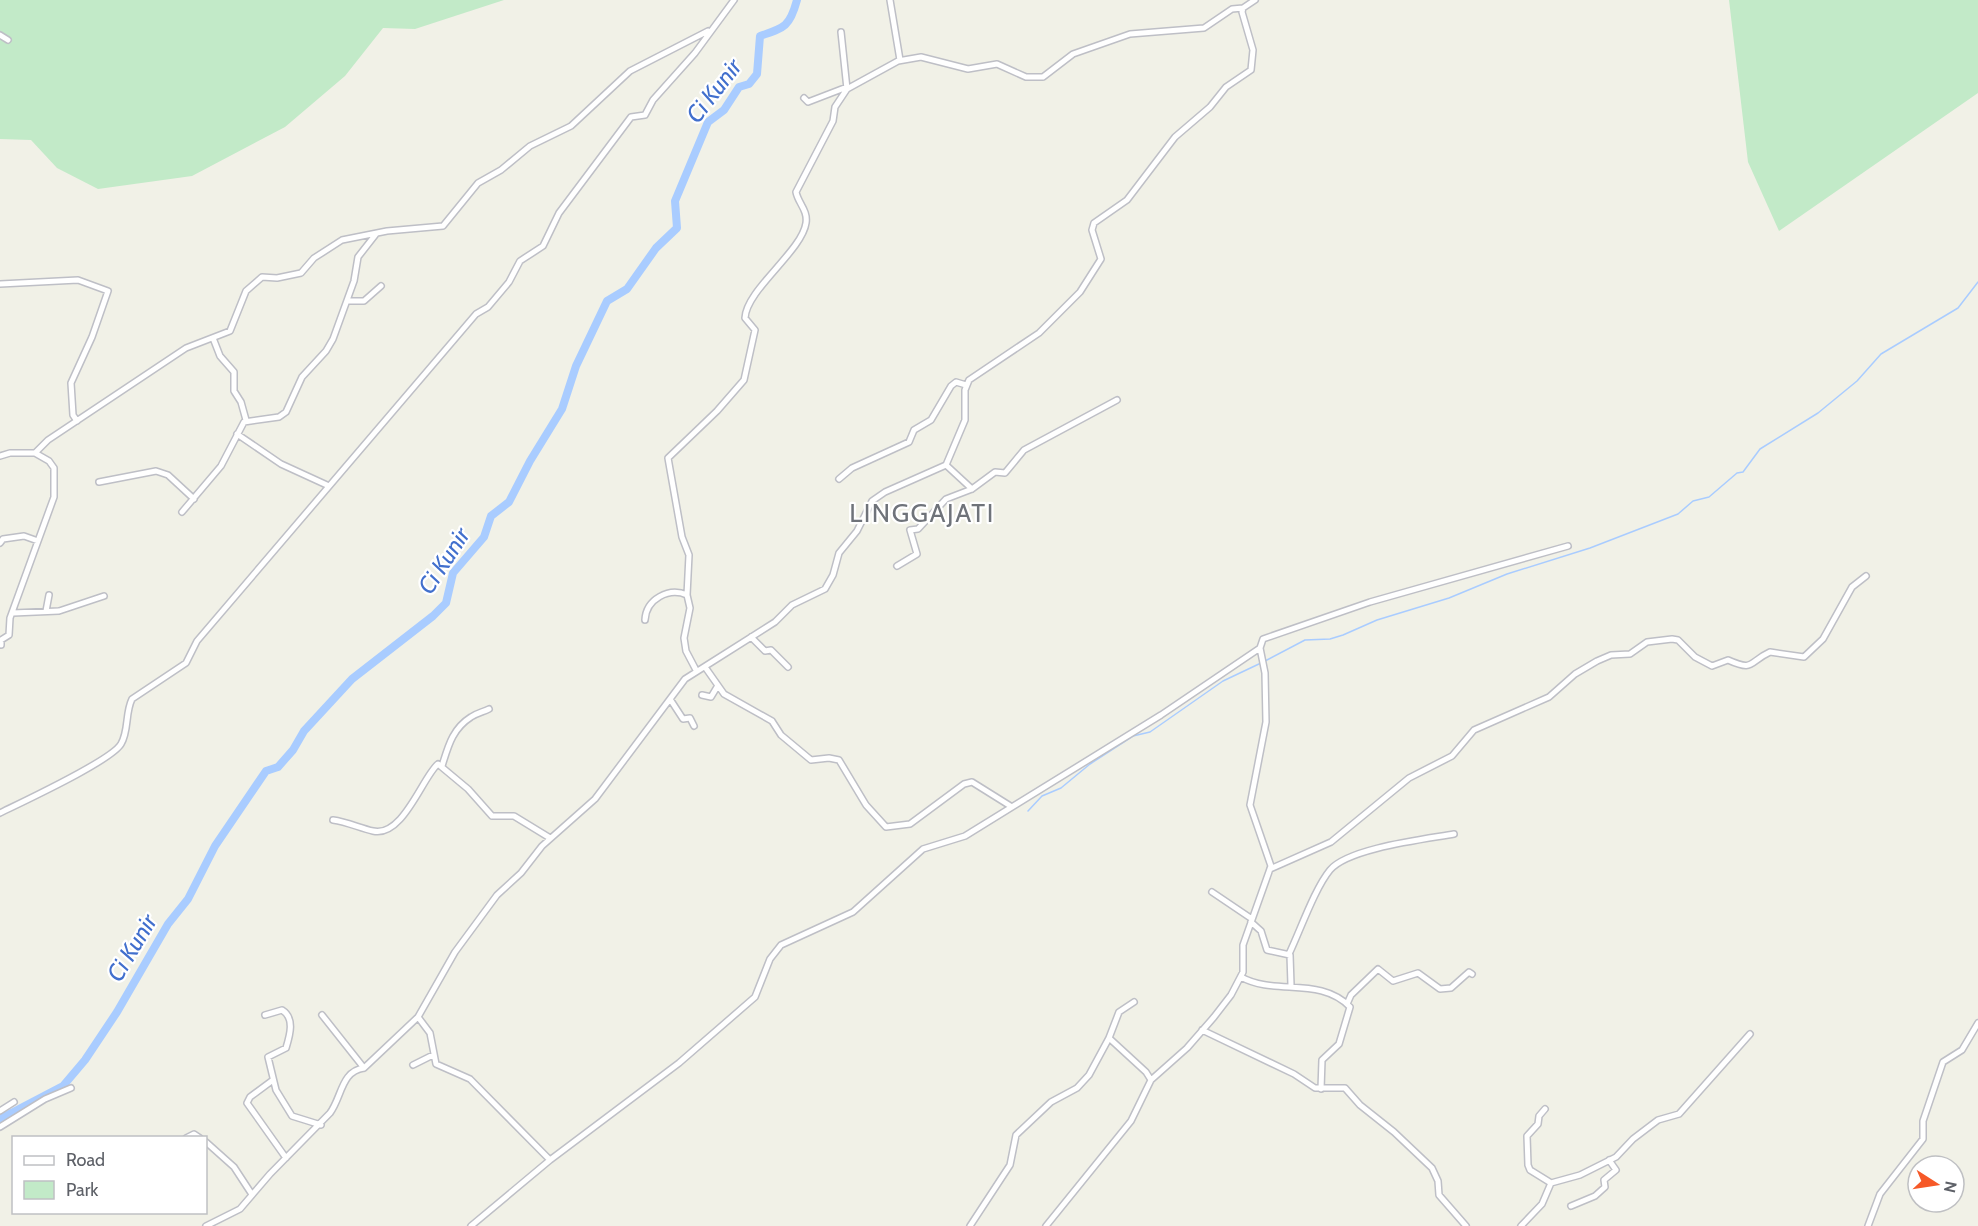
<svg xmlns="http://www.w3.org/2000/svg" width="1978" height="1226" viewBox="0 0 1978 1226" font-family="Cabin,sans-serif">
<style>
.green{fill:#c2eac8}
.lines{fill:none;stroke-linecap:round;stroke-linejoin:round}
.stream{stroke:#a9ccff;stroke-width:1.5}
.river{stroke:#a9ccff;stroke-width:8}
.minor-casing{stroke:#bebfc6;stroke-width:8}
.minor{stroke:#fff;stroke-width:5}
.labels{text-anchor:middle;stroke-width:4.5;stroke-linejoin:round;paint-order:stroke}
.water-label{font-size:24px;font-style:italic;fill:#416fcd;stroke:#fff}
.quarter-label{font-size:26px;letter-spacing:1.5px;fill:#6f737a;stroke:#fff}
</style>
<rect width="100%" height="100%" fill="#f1f1e7"/>
<path class="green" d="M0 0H504L415 29 383 28 345 76 285 127 192 176 98 189 57 168 31 140 0 139Z
M1729 0H1978V93L1779 231 1748 162Z"/>
<g class="lines">
<path class="stream" d="M1265 661 1305 640 1330 639 1343 635 1377 620 1449 598 1507 574 1590 548 1678 514 1693 501 1709 497 1737 473 1743 472 1760 449 1818 413 1857 381 1881 354 1958 308 1978 282
M1028 811 1042 796 1061 788 1090 764 1133 736 1150 732 1223 681 1261 663"/>
<path class="river" d="M0 1119 63 1086 85 1060 117 1012 168 924 188 899 215 846 266 771 278 767 293 750 304 731 352 679 433 616 446 603 453 573 484 537 491 516 509 502 530 461 562 409 576 366 607 301 627 289 656 248 677 228 675 201 708 122 724 110 739 87 749 84 757 74 760 36C785 28 790 26 797 0"/>
<defs>
<path id="minor" d="M890 0 900 60
M841 32 847 89
M0 35 8 40
M804 98 808 102 847 87
M0 284 78 280 108 291 92 337 71 383 73 415 77 421
M347 301H364L381 286
M213 338 220 356 234 372V391L241 402 246 420
M237 434 281 464 329 486
M0 456 10 453H35L48 440 186 348 230 331 246 291 262 277 277 278 301 273 314 258 342 240 387 231 443 226 478 183 501 170 530 146 571 126 630 71 708 31
M946 465 972 489
M839 479 852 468 909 442 914 430 931 420 951 386 956 382 966 385
M99 482 156 471 168 475 194 499
M182 512 221 466 244 422 279 417 286 412 302 377 326 351 333 339 354 281 358 257 376 234
M0 543 3 539 24 536 38 541
M897 566 917 554 910 530 918 529 946 499 972 489 995 472 1005 473 1024 450 1117 400
M46 611 49 595
M13 613 59 611 104 596
M645 620C646 599 669 587 687 595
M751 637 765 651 771 650 788 667
M1 645V640L9 635 10 618 54 497V468L49 461 35 453
M705 667 724 694 772 721 781 735 811 760 829 758 839 760 866 805 886 827 910 824 964 784 972 782 1012 807
M696 670 686 651 684 638 690 608 687 595 689 555 682 537 668 458 717 411 744 380 755 330 745 318C746 290 802 251 806 223 808 210 798 203 796 192L833 121 835 107 847 89 898 61 921 57 968 69 997 64 1026 77H1043L1073 54 1130 34 1204 28 1232 9 1243 8
M702 695 711 697 717 687
M670 699 683 719 690 718 694 726
M442 766C448 747 452 729 471 717 477 713 483 712 489 709
M0 813C22 802 111 761 121 744 129 731 125 713 132 699L186 663 197 641 476 314 488 307 509 282 520 261 543 246 559 213 631 117 645 115 653 100 695 53 734 0
M333 820C347 822 360 828 373 831 403 838 423 776 438 764L468 789 492 816H514L550 838
M1270 869 1331 842 1409 778 1452 756 1474 730 1549 697 1575 674 1597 661 1611 655 1630 654 1647 642 1672 639 1678 640 1695 657 1712 666 1728 660C1755 672 1748 662 1770 652L1804 657 1823 639 1852 587 1866 576
M1212 892 1252 919
M1251 922 1261 931 1267 950 1290 955 1291 985
M1289 954C1300 931 1315 888 1330 870 1348 848 1426 839 1454 834
M1241 977C1275 996 1320 976 1350 1007L1339 1044 1322 1060 1321 1089
M1134 1002 1119 1012 1109 1038 1146 1072 1151 1080
M1347 1004 1351 995 1378 969 1393 981 1418 973 1440 989 1451 988 1469 972 1472 974
M265 1015 282 1010C295 1018 290 1035 286 1048L268 1057 276 1090 292 1116 321 1125
M322 1015 364 1068
M418 1017 430 1033 436 1064 470 1079 550 1160
M1202 1030 1294 1074 1315 1088H1345L1360 1105 1394 1132 1432 1168 1438 1181 1439 1195 1466 1226
M413 1065 433 1055
M273 1080 250 1097 247 1103 286 1158
M1545 1109 1539 1116 1538 1124 1527 1136 1528 1165 1530 1170 1551 1183
M0 1111 14 1102
M0 1127 45 1099 71 1088
M186 1138 194 1134 200 1138
M206 1142 234 1167 251 1193
M1571 1206 1595 1196 1605 1187 1604 1180 1616 1170 1609 1160
M206 1226 240 1209 270 1174 330 1113C342 1097 341 1071 364 1068L418 1017 455 952 497 895 521 873 542 846 595 799 685 679 775 622 792 605 825 589 833 575 839 553 857 531 872 501 885 492 946 465 965 420V390L969 380 1039 333 1080 292 1101 259 1092 230 1094 223 1127 200 1175 137 1210 107 1226 87 1251 70 1253 50 1242 12 1243 8 1255 0
M471 1226 550 1160 679 1063 755 997 770 959 781 945 853 912 923 849 965 836 1161 715 1260 648
M970 1226 1010 1165 1016 1135 1051 1102 1077 1088 1089 1075 1109 1038
M1046 1226 1131 1121 1151 1080 1187 1048 1214 1017 1231 995 1243 972V945L1271 866 1250 805 1266 722 1265 673 1260 648 1263 639 1370 602 1568 546
M1521 1226 1542 1204 1551 1183 1580 1175 1616 1157 1633 1139 1658 1120 1679 1114 1750 1034
M1868 1226 1880 1194 1923 1139V1121L1943 1062 1962 1050 1978 1023"/>
</defs>
<use href="#minor" class="minor-casing"/>
<use href="#minor" class="minor"/>
</g>
<g class="labels">
<g class="water-label">
<text transform="translate(714 91) rotate(-52)" y="8">Ci Kunir</text>
<text transform="translate(444 561) rotate(-57)" y="8">Ci Kunir</text>
<text transform="translate(132 948) rotate(-59)" y="8">Ci Kunir</text>
</g>
<g class="quarter-label">
<text x="922" y="522">LINGGAJATI</text>
</g>
</g>
<rect x="12" y="1136" width="195" height="78" fill="#ffffff" stroke="#bfc0c3" stroke-width="1.5"/>
<rect x="24" y="1156" width="30" height="9" fill="#ffffff" stroke="#bfc0c3" stroke-width="1.5"/>
<text x="66" y="1166" font-size="18" fill="#5e6168">Road</text>
<rect x="24" y="1181" width="30" height="18" fill="#c2eac8" stroke="#bfc0c3" stroke-width="1.5"/>
<text x="66" y="1196" font-size="18" fill="#5e6168">Park</text>
<g transform="translate(1936 1184) rotate(102)"><circle r="28" fill="#ffffff" stroke="#bfc0c3" stroke-width="1.5"/>
<path d="M0-4.5L10 22L0 15L-10 22Z" fill="#f65928"/>
<text y="-9" font-size="16" font-weight="bold" text-anchor="middle" fill="#5e6168">N</text>
</g>
</svg>
